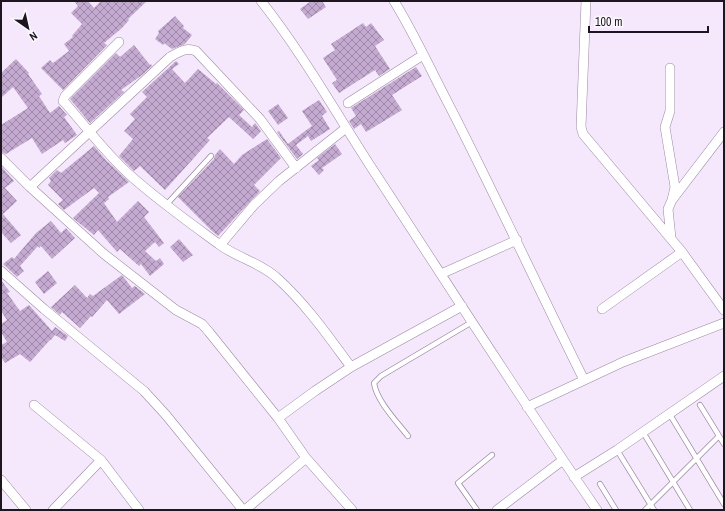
<svg xmlns="http://www.w3.org/2000/svg" width="725" height="511" viewBox="0 0 725 511" font-family="'Archivo Narrow',sans-serif">
<style>
.building{fill:url(#building-cross-hatch)}
.lines{fill:none;stroke-linecap:round;stroke-linejoin:round}
.service-casing{stroke:#9a89a1;stroke-width:6}
.minor-casing{stroke:#9a89a1;stroke-width:10}
.service{stroke:#fff;stroke-width:4.5}
.minor{stroke:#fff;stroke-width:9}
</style>
<defs>
<pattern id="building-cross-hatch" width="8" height="8" patternUnits="userSpaceOnUse"><rect width="8" height="8" fill="#c4aad0"/><path d="M0 0l8 8M0 8l8-8" fill="none" stroke="#9f89a8"/></pattern>
</defs>
<rect width="100%" height="100%" fill="#f5e7fc"/>
<path class="building" d="M74 1H88L94 8 101 1H147L128 19 129 20 122 28 104 43 107 45 63 90 41 68 50 60 53 63 69 51 64 44 73 37 72 36 82 24 71 13 78 6Z
M311 1H322L326 7 308 19 300 9Z
M175 16 184 26 183 28 192 35 185 44 172 49 164 43 163 45 155 39 159 33 158 31Z
M363 23 366 27 371 23 384 40 375 46 390 69 379 76 375 70 339 93 332 83 337 80 323 58 335 50 331 44Z
M134 45 150 65 151 64 152 66 142 75 121 90 124 92 90 123 70 99 116 53 120 57Z
M16 59 29 73 28 74 42 94 39 96 50 113 59 106 67 115 64 117 77 135 65 143 63 140 42 154 32 138 6 154 1 152V125L28 108 13 87 1 98V73Z
M176 61 179 64 172 69 185 83 198 69 216 84 217 83 244 110 239 115 252 127 255 123 261 131 253 139 229 117 207 138 210 140 165 190 140 166 134 171 119 156 133 139 124 131 135 119 130 114 147 97 142 92Z
M416 67 422 76 392 95 402 110 366 132 361 124 354 129 349 121 356 116 351 108Z
M319 100 327 112 322 116 330 129 311 141 308 136 296 145 303 154 297 159 277 132 279 131 288 144 305 131 312 126 302 111Z
M278 104 288 118 278 125 268 111Z
M267 139 281 158 254 185 260 191 218 236 212 231 178 197 214 159 215 155 220 149 234 164 242 155Z
M335 144 342 154 322 168 324 170 319 175 311 166 319 160 317 158Z
M94 146 105 159 129 182 108 197 109 199 104 203 117 222 138 201 149 212 144 217 164 243 159 247 155 242 145 251 156 261 160 258 164 264 150 276 141 264 139 266 120 249 117 252 98 230 94 235 73 218 99 193 94 188 64 210 58 204 63 200 48 185 51 181 49 178 57 170 61 173Z
M1 166 14 181 5 188 17 201 3 214 21 235 11 243 1 232Z
M51 221 61 233 66 228 75 238 52 259 41 246 39 248 38 246 20 266 24 271 17 277 3 264 12 257 14 259 36 233Z
M179 239 193 255 183 262 170 247Z
M48 271 57 283 44 294 35 282Z
M122 275 132 288 135 286 145 294 119 314 107 300 92 317 91 316 80 328 62 312 60 315 51 307 75 285 87 298 90 294 93 296Z
M1 280 10 292 7 293 20 311 29 305 52 331 55 327 68 336 65 341 55 335 51 340H50L30 362 20 354 5 363 1 357V345L7 342 1 332V324L7 320 1 311Z"/>
<g class="lines">
<defs>
<path id="service" d="M167 204 211 156
M700 405 724 444
M672 418 724 504
M408 436C397 422 376 400 374 383L381 376 472 322
M646 437 690 510
M617 450 654 510
M600 484 616 510
M477 510 458 483 492 455
M645 510 719 436"/>
<path id="minor" d="M261 1C303 54 336 113 373 170 447 283 520 398 597 510
M394 1C414 33 430 69 448 103 495 194 538 288 584 380
M586 1 581 127 583 134 682 252 724 310
M119 42 65 96 63 101 66 104C87 128 107 155 131 176 159 201 190 223 220 245 238 258 261 263 277 278 306 304 328 336 351 367
M670 68V111L665 127 675 187 672 200
M348 103 423 55
M1 158 30 187 104 254 176 310 202 324 209 332 278 418 306 458 352 510
M30 187 170 57C179 52 186 47 196 51L260 119 296 168
M671 238 668 209 672 200 724 132
M220 245 254 205 279 181 346 128
M1 271 44 309 144 391 166 415 243 510
M441 274 517 240
M602 309 682 252
M34 405 101 460 139 510
M527 407 623 362 724 323
M278 418 315 391 351 367 462 306
M574 477 617 450 724 376
M1 480 26 510
M53 510 101 460
M245 510 306 458
M497 510 563 460"/>
</defs>
<use href="#service" class="service-casing"/>
<use href="#minor" class="minor-casing"/>
<use href="#service" class="service"/>
<use href="#minor" class="minor"/>
</g>
<rect width="725" height="511" fill="none" stroke="#1d161f" stroke-width="4"/>
<g transform="translate(28 28) rotate(146)" stroke="#fcf9fe" stroke-width="3" paint-order="stroke">
<path d="M0-3L7 15L0 10L-7 15Z" fill="#1d161f"/>
<text y="-6" font-size="11" font-weight="bold" text-anchor="middle" fill="#1d161f">N</text>
</g>
<path d="M589 26v6h119v-6" fill="none" stroke="#1d161f" stroke-width="2"/>
<text x="595" y="26" font-size="12" fill="#1d161f" stroke="#fcf9fe" stroke-width="3" paint-order="stroke">100 m</text>
</svg>
